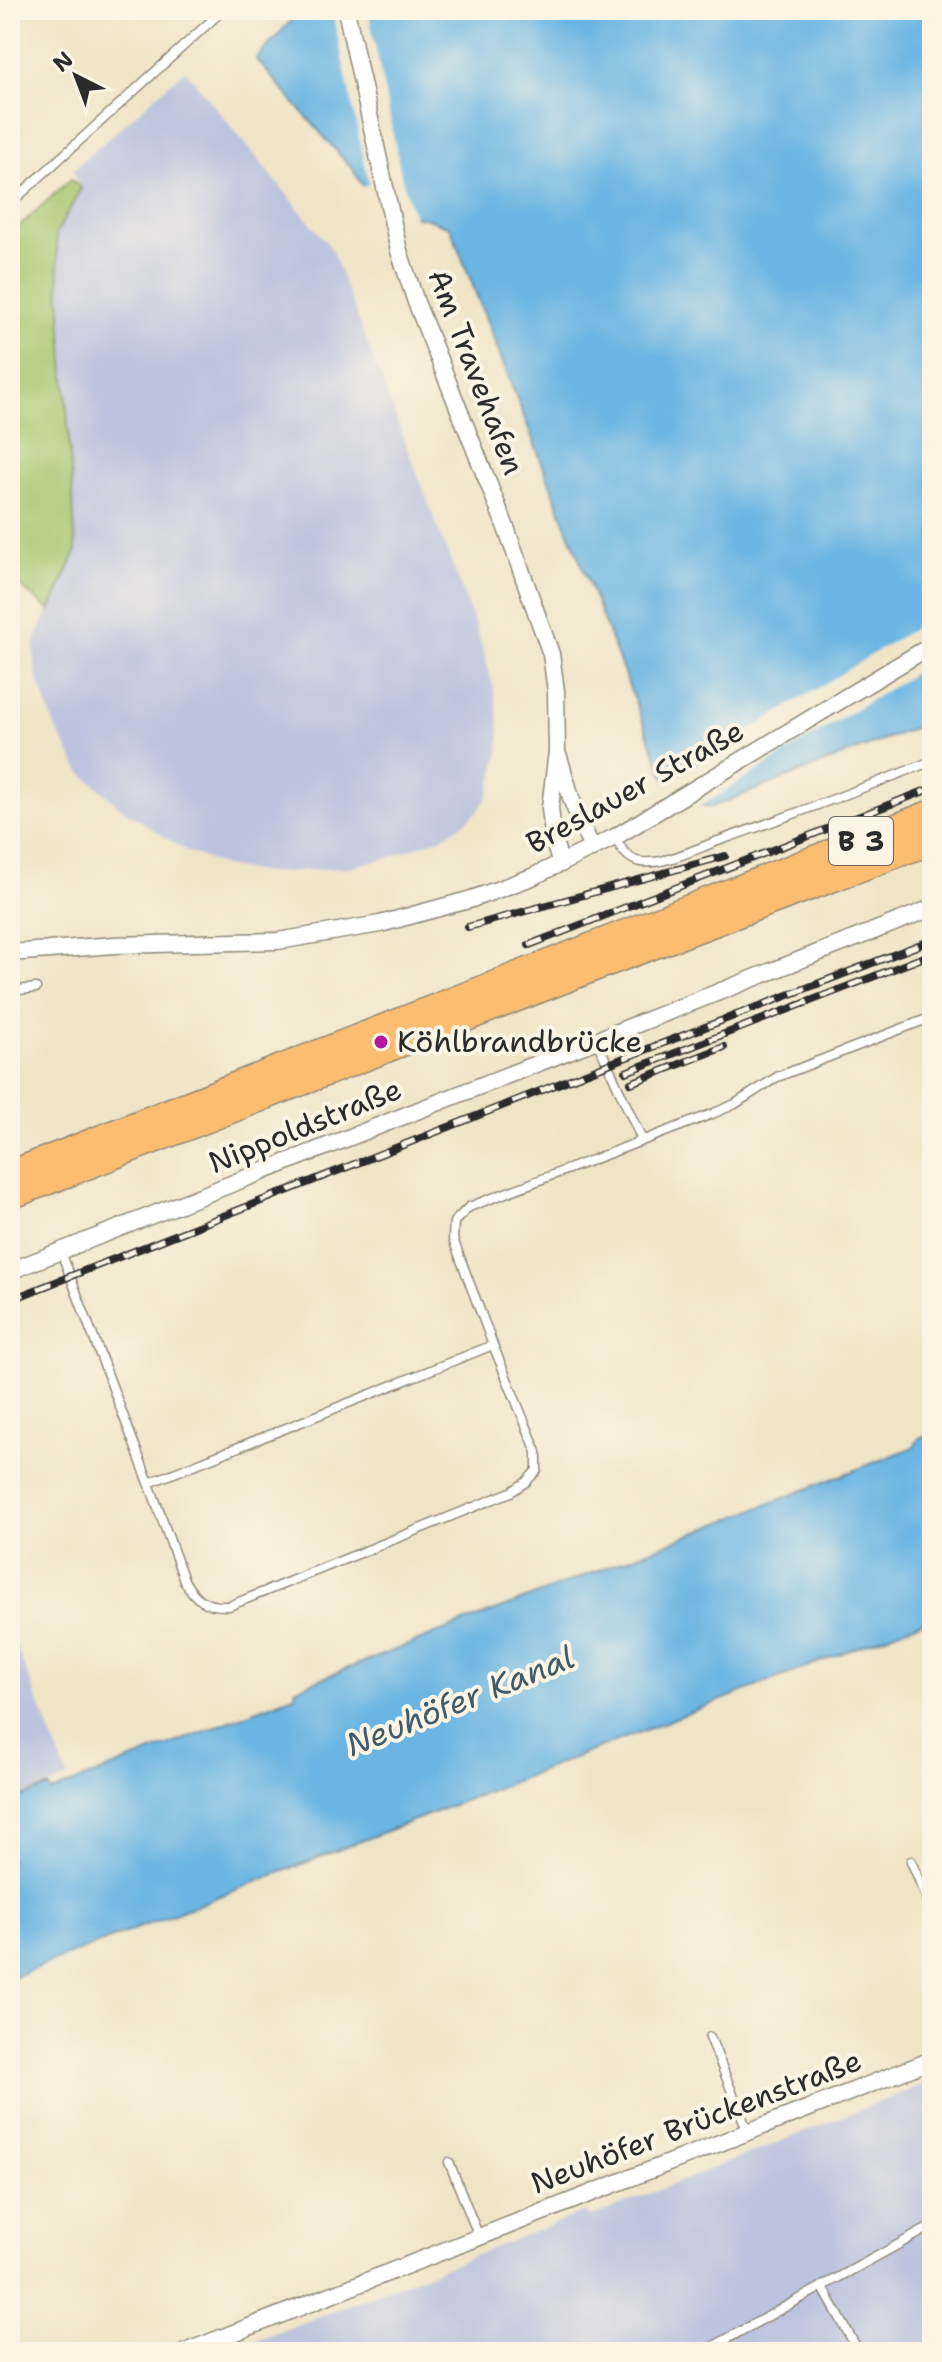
<svg xmlns="http://www.w3.org/2000/svg" width="942" height="2362" viewBox="0 0 942 2362" font-family="'Shantell Sans',sans-serif">
<style>
.industrial{fill:#bbc3de}
.green{fill:#a4c46c;stroke:#68784c;stroke-width:2}
.water{fill:#6bb5e3;stroke:#4b7087;stroke-width:2}
.pier{fill:#f0e4c6}
.lines{fill:none;stroke-linecap:round;stroke-linejoin:round}
.service-casing{stroke:#8e8878;stroke-width:11}
.minor-casing{stroke:#8e8878;stroke-width:19}
.primary-casing{stroke:#8e8878;stroke-width:29}
.service{stroke:#fff;stroke-width:8}
.minor{stroke:#fff;stroke-width:16}
.primary{stroke:#fcbd6f;stroke-width:26}
.rail-casing{stroke:#2b2b2b;stroke-width:8}
.rail{stroke:#fcf5e5;stroke-width:5;stroke-dasharray:15;stroke-linecap:butt}
.poi-dot{fill:#b5179e;stroke:#fcf5e5;stroke-width:3}
.labels{text-anchor:middle;stroke-width:8;stroke-linejoin:round;paint-order:stroke}
.shield{fill:#fcf5e5;stroke:#6a6863;stroke-width:2}
.shield-label{font-size:28px;font-weight:bold;fill:#2b2b2b}
.street-label{font-size:30px;fill:#2b2b2b;stroke:#fcf5e5}
.poi-label{font-size:30px;fill:#2b2b2b;stroke:#fcf5e5;text-anchor:start}
.water-label{font-size:32px;font-style:italic;fill:#415b6b;stroke:#fcf5e5}
</style>
<rect width="100%" height="100%" fill="#fcf5e5"/>
<filter id="ink" filterUnits="userSpaceOnUse"><feTurbulence type="fractalNoise" baseFrequency=".0125" numOctaves="2"/><feDisplacementMap in="SourceGraphic" scale="16" xChannelSelector="R" yChannelSelector="G"/><feConvolveMatrix kernelMatrix="1 2 1 2 8 2 1 2 1" color-interpolation-filters="sRGB"/></filter>
<filter id="wash" filterUnits="userSpaceOnUse"><feTurbulence type="fractalNoise" baseFrequency=".006" numOctaves="4" result="noise"/><feDisplacementMap in="SourceGraphic" scale="32" xChannelSelector="R" yChannelSelector="G"/><feGaussianBlur stdDeviation="1.8" result="paint"/><feColorMatrix in="noise" values="0 0 0 0 0 0 0 0 0 0 0 0 0 0 0 0 0 1.4 0 .05"/><feComposite in="paint" operator="in"/></filter>
<g filter="url(#wash)">
<rect width="100%" height="100%" fill="#f0e4c6"/>
<path class="industrial" d="M185 70 331 248 477 630 494 689 500 731 499 753 489 794 479 810 466 822 443 837 388 858 349 867 267 873 223 866 185 850 121 808 79 770 54 725 36 674 34 648 38 634 76 551 56 234 81 188 73 170Z
M10 1630 68 1778 10 1799Z
M932 2081V2352H228L585 2212 591 2217Z"/>
<path class="green" d="M71 179 81 188 56 234 76 551 50 611 10 577V246L14 231Z"/>
<path class="water" d="M301 10H932V721L712 807 687 803 666 781 450 227 425 218 379 212 353 170 256 59Z
M932 1433V1618L10 1978V1801L49 1787 51 1792 296 1695 295 1689 914 1447 919 1438Z"/>
<path class="pier" d="M332 10H368L402 179 415 220 376 215 360 188 369 184Z
M932 617V662L696 809 685 807 664 784Z"/>
</g>
<g filter="url(#ink)">
<g class="lines">
<defs>
<path id="service" d="M10 204 223 10
M615 837C620 848 628 860 641 862 665 865 695 849 718 841 790 816 861 789 932 761
M10 991 36 988
M597 1041 642 1140
M61 1252 149 1483 493 1345 453 1239 454 1222 469 1207 712 1114 735 1104 777 1077 932 1017
M149 1483 184 1580C195 1600 206 1607 229 1606L511 1492 526 1482 537 1470V1452L493 1345
M911 1861 932 1911
M710 2037 748 2132
M449 2162 479 2237
M822 2286 859 2352
M703 2352 932 2226"/>
<path id="minor" d="M346 10 399 251 416 302 505 525 551 654 556 691 557 751 550 808 554 842 561 864
M559 757 572 801 592 849
M10 953 114 945 278 941 380 924 472 899 532 877 615 837 932 645
M10 1271 932 908
M185 2352 932 2060"/>
<path id="primary" d="M10 1174 932 813
M10 1196 607 963 932 841"/>
</defs>
<use href="#service" class="service-casing"/>
<use href="#minor" class="minor-casing"/>
<use href="#primary" class="primary-casing"/>
<use href="#service" class="service"/>
<use href="#minor" class="minor"/>
<use href="#primary" class="primary"/>
<defs>
<path id="rail" d="M468 927 725 856
M529 945 932 788
M626 1072 932 954
M631 1083 724 1047
M10 1300 606 1065 932 940"/>
</defs>
<use href="#rail" class="rail-casing"/>
<use href="#rail" class="rail"/>
</g>
</g>
<circle class="poi-dot" cx="381" cy="1042" r="8"/>
<g class="labels">
<rect class="shield" x="829" y="817" width="64" height="48" rx="6"/>
<g class="shield-label">
<text x="861" y="851">B 3</text>
</g>
<g class="street-label">
<text transform="translate(476 372) rotate(69)" y="10">Am Travehafen</text>
<text transform="translate(635 787) rotate(-29)" y="10">Breslauer Straße</text>
<text transform="translate(305 1126) rotate(-22)" y="10">Nippoldstraße</text>
<text transform="translate(696 2122) rotate(-21)" y="10">Neuhöfer Brückenstraße</text>
</g>
<g class="poi-label">
<text x="397" y="1052">Köhlbrandbrücke</text>
</g>
<g class="water-label">
<text transform="translate(460 1701) rotate(-22)" y="11">Neuhöfer Kanal</text>
</g>
</g>
<rect width="942" height="2362" fill="none" stroke="#fcf5e5" stroke-width="40"/>
<g transform="translate(76 76) rotate(318)" stroke="#fcf5e5" stroke-width="6" paint-order="stroke">
<path d="M0-6L14 30L0 20L-14 30Z" fill="#2b2b2b"/>
<text y="-12" font-size="22" font-weight="bold" text-anchor="middle" fill="#2b2b2b">N</text>
</g>
</svg>
